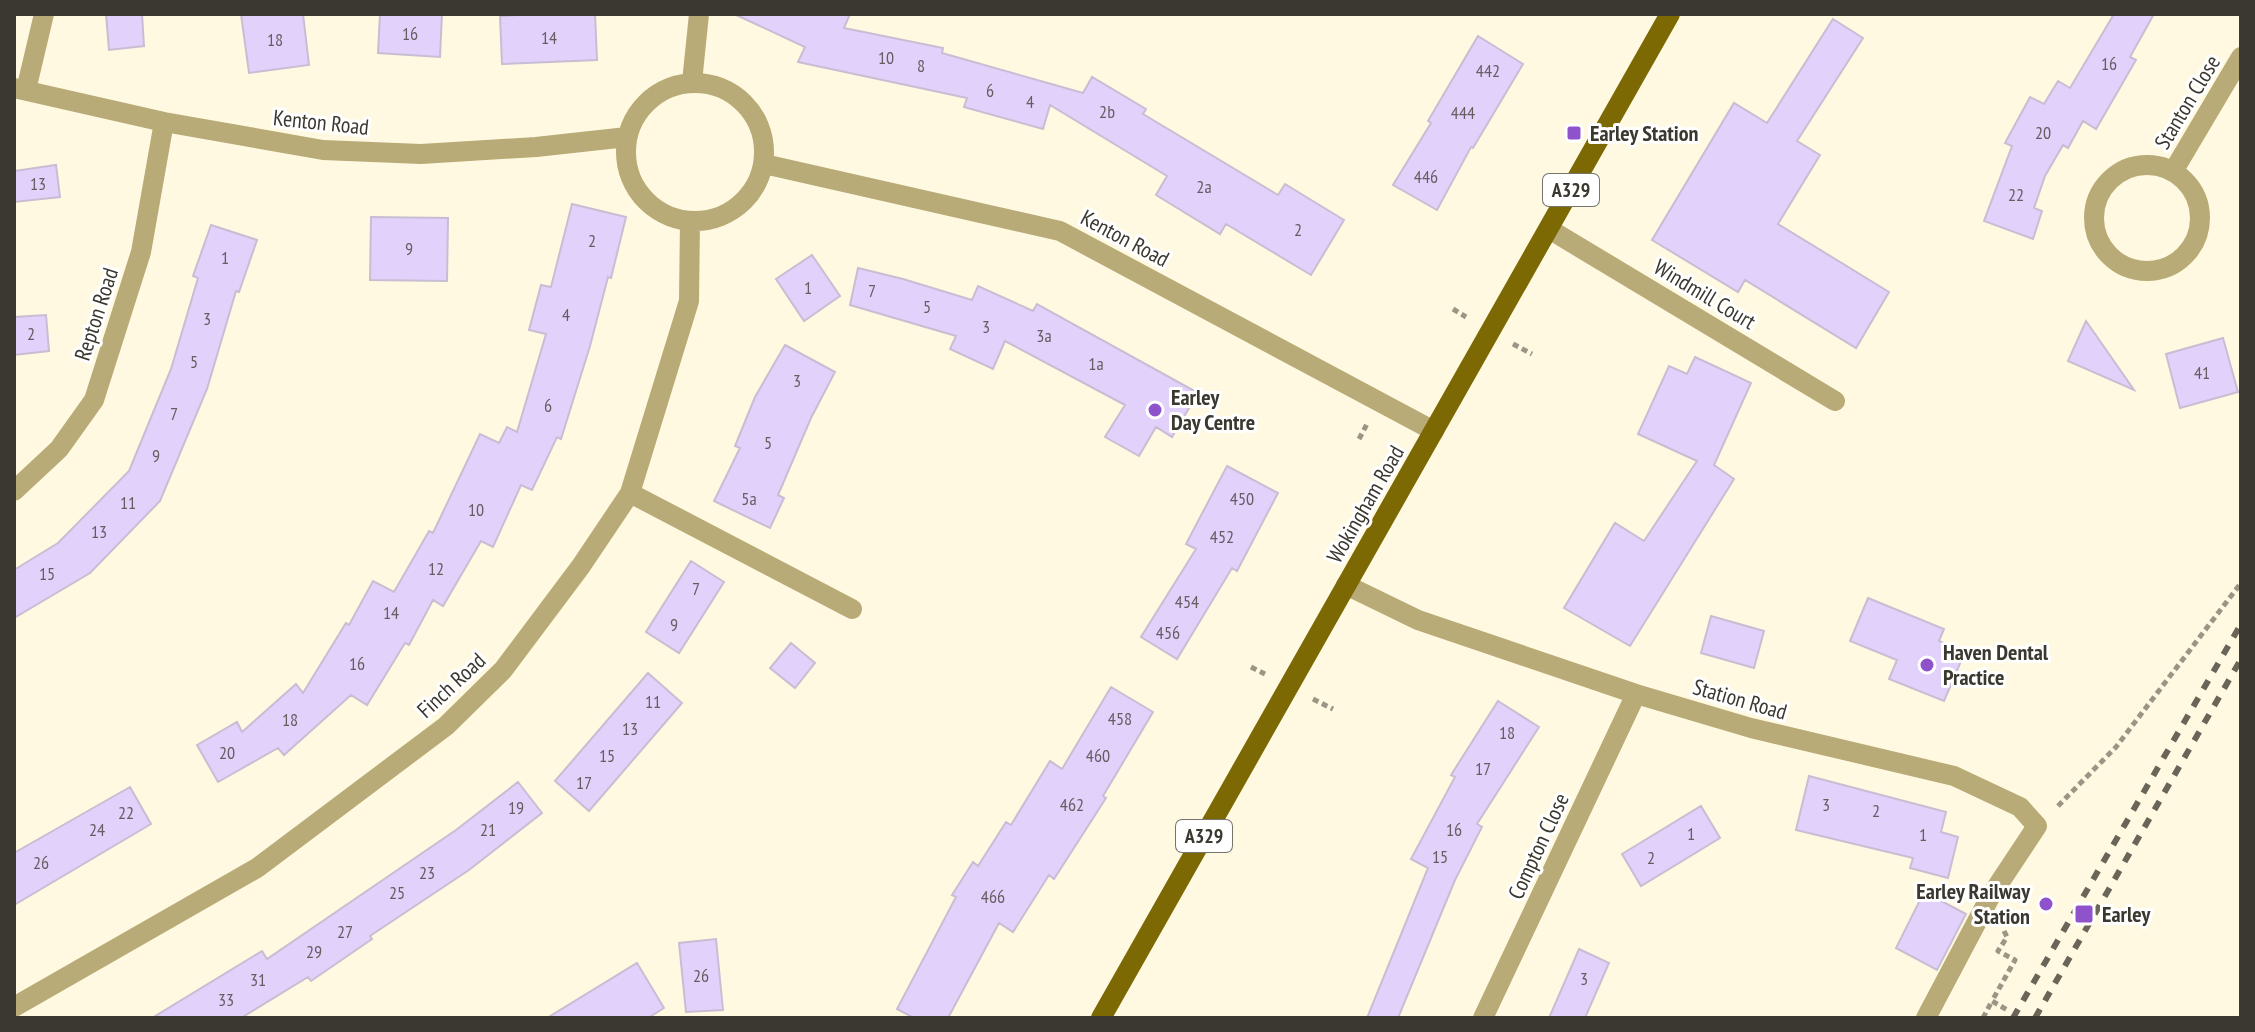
<svg xmlns="http://www.w3.org/2000/svg" width="2255" height="1032" viewBox="0 0 2255 1032" font-family="'PT Sans Narrow',sans-serif">
<style>
.building{fill:#e2d1fa;stroke:#c7bed3;stroke-width:2}
.lines{fill:none;stroke-linecap:round;stroke-linejoin:round}
.path{stroke:#9a9685;stroke-width:5;stroke-dasharray:6 4;stroke-linecap:butt}
.street{stroke:#b8ab77;stroke-width:20}
.primary{stroke:#7d6903;stroke-width:20}
.rail{stroke:#696659;stroke-width:6;stroke-dasharray:10 10;stroke-linecap:butt}
.poi-dot{fill:#8e53ca;stroke:#fff;stroke-width:3}
.labels{text-anchor:middle;stroke-width:6;stroke-linejoin:round;paint-order:stroke}
.number-label{font-size:18px;fill:#645e62}
.shield{fill:#fff;stroke:#75746d;stroke-width:2}
.shield-label{font-size:20px;font-weight:bold;fill:#3a382f}
.street-label{font-size:22px;fill:#3a382f;stroke:#fff}
.poi-label{font-size:22px;font-weight:bold;fill:#3a382f;stroke:#fff;text-anchor:start}
</style>
<rect width="100%" height="100%" fill="#fff9e1"/>
<path class="building" d="M106 14H142L144 46 109 50Z
M241 14H303L309 65 249 73Z
M380 14H442L440 57 378 53Z
M542 14H595L597 60 502 64 500 16Z
M734 14H850L844 28 943 48 942 53 1083 93 1092 77 1146 109 1143 114 1278 195 1285 184 1344 220 1311 275 1226 224 1220 234 1156 195 1167 176 1050 105 1043 129 964 107 967 98 798 62 805 47Z
M2114 14H2154L2130 57 2136 60 2096 129 2083 121 2068 148 2063 145 2045 176 2034 208 2042 211 2033 239 1984 221 2012 146 2005 143 2030 97 2044 104 2058 81 2070 88Z
M1833 19 1863 38 1797 141 1820 155 1778 224 1889 292 1856 348 1745 280 1738 292 1652 240 1734 103 1767 123Z
M1478 36 1523 64 1473 148 1471 147 1437 210 1393 185 1431 123 1428 121Z
M56 165 60 197 14 202V171Z
M572 204 626 217 611 278 608 277 590 346 561 439 557 437 532 490 521 485 493 547 481 541 443 606 433 600 409 645 405 643 367 705 351 695 284 755 278 748 218 782 197 745 237 722 242 732 296 684 303 693 346 623 349 625 373 581 394 592 429 531 433 533 480 434 499 443 507 427 517 432 546 334 529 330 541 285 551 287Z
M371 217 448 218 447 281 370 280Z
M211 225 257 240 239 292 236 291 207 389 160 501 90 573 14 618V570L58 543 129 471 171 369 198 278 193 276Z
M812 255 840 296 804 321 776 279Z
M858 268 903 279 972 300 978 286 1033 311 1037 304 1198 393 1172 437 1156 427 1139 456 1105 437 1125 405 1005 341 993 369 950 349 956 336 850 305Z
M46 315 49 351 14 355V317Z
M2086 321 2134 390 2068 361Z
M2223 338 2238 392 2180 408 2166 354Z
M785 345 835 372 811 418 778 495 784 498 770 528 714 501 740 448 735 446 755 397Z
M1695 357 1751 383 1714 465 1734 479 1630 646 1564 608 1615 523 1644 541 1697 461 1638 434 1669 366 1687 374Z
M1227 466 1278 493 1237 571 1232 568 1177 659 1141 637 1196 549 1186 544Z
M691 561 724 582 679 653 646 632Z
M1868 598 1944 629 1939 641 1965 652 1944 701 1889 679 1897 660 1850 641Z
M1711 616 1764 631 1754 668 1701 653Z
M791 643 815 663 795 688 770 668Z
M648 673 682 703 589 811 555 781Z
M1111 687 1153 712 1103 796 1106 798 1054 879 1049 875 1013 932 999 923 948 1018H914L897 1009 956 897 952 895 973 862 978 866 1006 822 1011 825 1050 761 1062 769Z
M1498 701 1539 727 1477 824 1482 827 1455 880 1398 1018H1367L1428 868 1411 859 1455 777 1451 775Z
M1809 776 1946 812 1941 832 1958 837 1948 878 1910 868 1913 858 1796 830Z
M518 782 542 813 469 870 370 936 372 939 311 981 308 977 241 1018H152L262 951 267 959 456 830Z
M130 787 151 824 14 905V853Z
M1701 806 1720 838 1641 886 1622 854Z
M1924 892 1966 914 1937 970 1896 948Z
M716 939 723 1010 686 1012 679 943Z
M1579 949 1609 963 1585 1018H1549Z
M637 963 664 1008 648 1018H547Z"/>
<g class="lines">
<path class="path" d="M1453 309 1466 317
M1513 344 1532 354
M1359 439 1367 424
M1251 667 1265 674
M1313 699 1333 709
M2058 806 2116 747 2241 583
M2004 931 2007 937 1998 951 2015 960 1992 1001 2009 1011
M1983 1018 1992 1001"/>
<path class="street" d="M692 82 699 14
M626 152a69 69 0 1 1 138 0a69 69 0 1 1-138 0Z
M14 88 164 122 323 150 421 154 536 147 627 137
M26 90 44 14
M764 164 1060 231 1434 431
M2094 218a53 53 0 1 1 106 0a53 53 0 1 1-106 0Z
M2174 170 2241 57
M1549 229 1835 401
M14 491 59 449 94 400 141 252 164 122
M630 493 852 609
M1346 585 1418 620 1636 694 1751 728 1954 776 2020 807 2037 826 1990 897 1926 1018
M14 1007 257 868 446 726 503 670 581 566 630 493 689 301 690 221
M1483 1018 1636 694"/>
<path class="primary" d="M1101 1018 1670 14"/>
<path class="rail" d="M2013 1018 2241 624
M2035 1018 2241 659"/>
</g>
<g class="poi-dot">
<rect x="1566" y="125" width="16" height="16" rx="4"/>
<circle cx="1155" cy="410" r="8"/>
<circle cx="1927" cy="665" r="8"/>
<circle cx="2046" cy="904" r="8"/>
<rect x="2074" y="904" width="20" height="20" rx="4"/>
</g>
<g class="labels">
<g class="number-label">
<text x="410" y="40">16</text>
<text x="549" y="44">14</text>
<text x="275" y="46">18</text>
<text x="886" y="64">10</text>
<text x="2109" y="70">16</text>
<text x="921" y="72">8</text>
<text x="1488" y="77">442</text>
<text x="990" y="97">6</text>
<text x="1030" y="108">4</text>
<text x="1107" y="118">2b</text>
<text x="1463" y="119">444</text>
<text x="2043" y="139">20</text>
<text x="1426" y="183">446</text>
<text x="38" y="190">13</text>
<text x="1204" y="193">2a</text>
<text x="2016" y="201">22</text>
<text x="1298" y="236">2</text>
<text x="592" y="247">2</text>
<text x="409" y="255">9</text>
<text x="225" y="264">1</text>
<text x="808" y="294">1</text>
<text x="872" y="297">7</text>
<text x="927" y="313">5</text>
<text x="566" y="321">4</text>
<text x="207" y="325">3</text>
<text x="986" y="333">3</text>
<text x="31" y="340">2</text>
<text x="1044" y="342">3a</text>
<text x="194" y="368">5</text>
<text x="1096" y="370">1a</text>
<text x="2202" y="379">41</text>
<text x="797" y="387">3</text>
<text x="548" y="412">6</text>
<text x="174" y="420">7</text>
<text x="768" y="449">5</text>
<text x="156" y="462">9</text>
<text x="749" y="505">5a</text>
<text x="1242" y="505">450</text>
<text x="128" y="509">11</text>
<text x="476" y="516">10</text>
<text x="99" y="538">13</text>
<text x="1222" y="543">452</text>
<text x="436" y="575">12</text>
<text x="47" y="580">15</text>
<text x="696" y="595">7</text>
<text x="1187" y="608">454</text>
<text x="391" y="619">14</text>
<text x="674" y="631">9</text>
<text x="1168" y="639">456</text>
<text x="357" y="670">16</text>
<text x="653" y="708">11</text>
<text x="1120" y="725">458</text>
<text x="290" y="726">18</text>
<text x="630" y="735">13</text>
<text x="1507" y="739">18</text>
<text x="227" y="759">20</text>
<text x="607" y="762">15</text>
<text x="1098" y="762">460</text>
<text x="1483" y="775">17</text>
<text x="584" y="789">17</text>
<text x="1072" y="811">462</text>
<text x="1826" y="811">3</text>
<text x="516" y="814">19</text>
<text x="1876" y="817">2</text>
<text x="126" y="819">22</text>
<text x="97" y="836">24</text>
<text x="488" y="836">21</text>
<text x="1454" y="836">16</text>
<text x="1691" y="840">1</text>
<text x="1923" y="841">1</text>
<text x="1440" y="863">15</text>
<text x="1651" y="864">2</text>
<text x="41" y="869">26</text>
<text x="427" y="879">23</text>
<text x="397" y="899">25</text>
<text x="993" y="903">466</text>
<text x="345" y="938">27</text>
<text x="314" y="958">29</text>
<text x="701" y="982">26</text>
<text x="1584" y="985">3</text>
<text x="258" y="986">31</text>
<text x="226" y="1006">33</text>
</g>
<g class="shield">
<rect x="1543" y="174" width="56" height="32" rx="6"/>
<rect x="1176" y="820" width="56" height="32" rx="6"/>
</g>
<g class="shield-label">
<text x="1571" y="197">A329</text>
<text x="1204" y="843">A329</text>
</g>
<g class="street-label">
<text transform="translate(2187 102) rotate(-59)" y="8">Stanton Close</text>
<text transform="translate(321 122) rotate(6)" y="8">Kenton Road</text>
<text transform="translate(1125 238) rotate(28)" y="8">Kenton Road</text>
<text transform="translate(1705 294) rotate(31)" y="8">Windmill Court</text>
<text transform="translate(96 314) rotate(-72)" y="8">Repton Road</text>
<text transform="translate(1365 504) rotate(-60)" y="8">Wokingham Road</text>
<text transform="translate(451 685) rotate(-43)" y="8">Finch Road</text>
<text transform="translate(1740 699) rotate(16)" y="8">Station Road</text>
<text transform="translate(1538 846) rotate(-65)" y="8">Compton Close</text>
</g>
<g class="poi-label">
<text x="1590" y="141">Earley Station</text>
<text x="1171" y="405">Earley<tspan x="1171" dy="25">Day Centre</tspan></text>
<text x="1943" y="660">Haven Dental<tspan x="1943" dy="25">Practice</tspan></text>
<text x="2030" y="899" text-anchor="end">Earley Railway<tspan x="2030" dy="25">Station</tspan></text>
<text x="2102" y="922">Earley</text>
</g>
</g>
<rect width="2255" height="1032" fill="none" stroke="#3a382f" stroke-width="32"/>
</svg>
